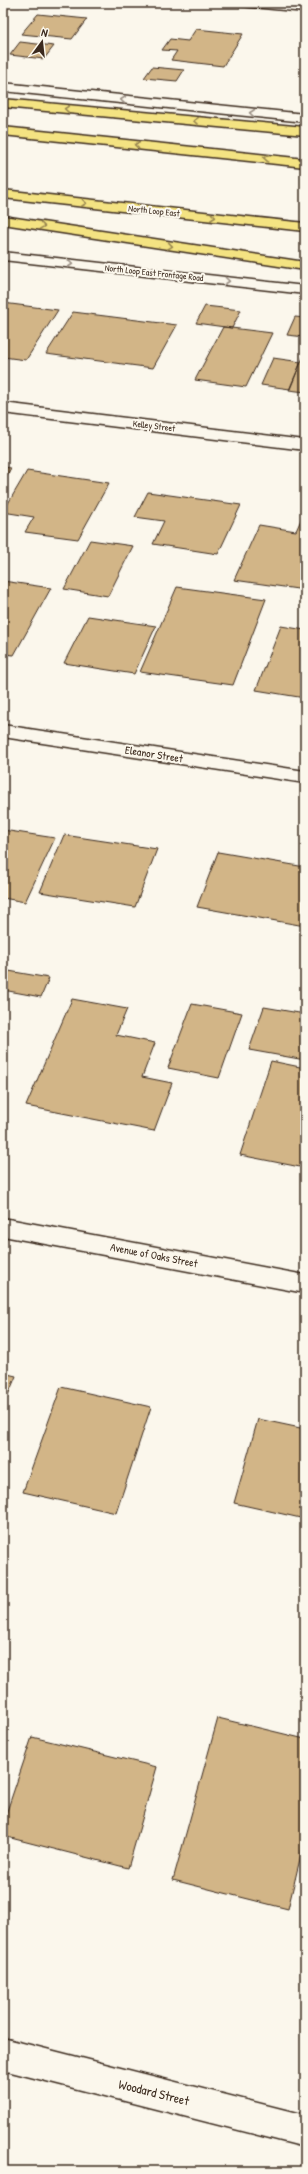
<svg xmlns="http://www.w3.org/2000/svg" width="308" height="2174" viewBox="0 0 308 2174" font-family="'Patrick Hand',sans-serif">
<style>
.building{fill:#d2b587;stroke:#3b2a1e}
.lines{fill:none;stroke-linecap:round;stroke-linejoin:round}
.minor-casing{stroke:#3b2a1e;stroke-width:3}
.secondary-casing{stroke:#3b2a1e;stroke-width:3}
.motorway-casing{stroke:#3b2a1e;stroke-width:3}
.minor{fill:#fbf7ec;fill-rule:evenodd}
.secondary{fill:#fbf7ec;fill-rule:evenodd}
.motorway{fill:#f4e382;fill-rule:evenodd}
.oneway{stroke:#9b9085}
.oneway2{stroke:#988650}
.labels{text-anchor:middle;stroke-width:4;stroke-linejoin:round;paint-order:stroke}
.far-street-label{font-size:9px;fill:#3b2a1e;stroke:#fbf7ec}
.street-label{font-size:11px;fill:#3b2a1e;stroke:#fbf7ec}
.near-street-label{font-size:13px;fill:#3b2a1e;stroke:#fbf7ec}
</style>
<rect width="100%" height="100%" fill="#fbf7ec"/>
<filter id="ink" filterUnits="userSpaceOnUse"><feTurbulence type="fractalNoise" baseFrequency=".025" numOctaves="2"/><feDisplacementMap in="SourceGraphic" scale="8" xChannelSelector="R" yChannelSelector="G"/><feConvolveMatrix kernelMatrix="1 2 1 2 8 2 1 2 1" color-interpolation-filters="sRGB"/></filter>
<g filter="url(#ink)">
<path class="building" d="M38 14 87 19 72 39 21 34Z
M196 29 243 34 223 66 171 60 177 51 162 50 170 39 188 41Z
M20 42 54 46 44 59 10 55Z
M152 67 184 70 177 81 144 78Z
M3 303 58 310 26 360 3 357Z
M205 306 241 310 232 328 196 323Z
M73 312 177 325 153 368 46 354Z
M295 317 305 318V337L287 335Z
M223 327 272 333 246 387 195 380Z
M305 353V392L289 390 301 362Z
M273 358 301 362 290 389 261 385Z
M3 467 11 468 3 482Z
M27 471 109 483 78 539 25 532 34 517 3 512Z
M148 492 241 505 218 554 153 544 164 521 135 517Z
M304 513 305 590 234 580 259 525 296 531Z
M90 540 133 546 108 596 64 589Z
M3 581 51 588 14 655 3 654Z
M177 587 266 599 233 685 140 672Z
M88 616 156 626 134 674 64 663Z
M281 626 305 630V698L256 690Z
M3 830 55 838 25 902 3 898Z
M64 835 157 849 135 907 40 892Z
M218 852 305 867V926L197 907Z
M3 970 49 978 41 997 3 990Z
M72 999 127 1009 116 1035 155 1043 142 1077 172 1083 154 1131 26 1106Z
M192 1004 242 1013 219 1078 168 1068Z
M264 1007 305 1014V1060L249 1050Z
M271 1061 305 1068V1168L240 1155Z
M3 1373 16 1376 3 1407Z
M61 1387 151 1407 116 1513 23 1492Z
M258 1419 305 1429V1519L234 1503Z
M218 1718 305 1739V1838L288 1909 173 1880Z
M32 1737 157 1767 128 1868 3 1836V1823Z"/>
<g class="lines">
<defs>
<path id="minor" d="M234 3H277L305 6V12L240 6Z
M3 403 305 440V450L3 413Z
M3 725 305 771V783L3 737Z
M3 1218 305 1275V1293L3 1236Z
M3 2038 305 2115V2147L3 2070Z"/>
<path id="secondary" d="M3 83 305 114V122L3 91Z
M3 252 305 286V294L3 260Z"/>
<path id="motorway" d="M3 99 305 127V135L3 107Z
M3 127 305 159V167L3 135Z
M3 190 305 223V231L3 198Z
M3 216 305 262V270L3 224Z"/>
</defs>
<use href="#minor" class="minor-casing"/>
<use href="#secondary" class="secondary-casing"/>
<use href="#motorway" class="motorway-casing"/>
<use href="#minor" class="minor"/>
<use href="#secondary" class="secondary"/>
<use href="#motorway" class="motorway"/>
</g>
<defs><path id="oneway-chevron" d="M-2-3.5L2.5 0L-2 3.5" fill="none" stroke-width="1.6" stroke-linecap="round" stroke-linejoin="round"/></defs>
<g class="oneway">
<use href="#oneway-chevron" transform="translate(123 100) rotate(-174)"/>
<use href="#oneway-chevron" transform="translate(252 113) rotate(-174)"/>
<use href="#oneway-chevron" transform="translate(70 264) rotate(6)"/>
<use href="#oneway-chevron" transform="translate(227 281) rotate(6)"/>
</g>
<g class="oneway2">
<use href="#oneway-chevron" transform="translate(67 109) rotate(-175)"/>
<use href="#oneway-chevron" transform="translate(196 121) rotate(-175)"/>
<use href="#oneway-chevron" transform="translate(137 145) rotate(-174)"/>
<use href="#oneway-chevron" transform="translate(266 158) rotate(-174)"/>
<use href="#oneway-chevron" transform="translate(84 203) rotate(6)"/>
<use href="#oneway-chevron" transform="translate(213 217) rotate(6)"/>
<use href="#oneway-chevron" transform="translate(42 226) rotate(9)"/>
<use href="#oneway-chevron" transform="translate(170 246) rotate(9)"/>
</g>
</g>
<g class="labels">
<g class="far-street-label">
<text transform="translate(154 211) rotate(6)" y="3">North Loop East</text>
<text transform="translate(154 273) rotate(6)" y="3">North Loop East Frontage Road</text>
<text transform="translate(154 426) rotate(7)" y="3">Kelley Street</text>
</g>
<g class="street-label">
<text transform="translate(154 754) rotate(9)" y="4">Eleanor Street</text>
<text transform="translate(154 1255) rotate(11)" y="4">Avenue of Oaks Street</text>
</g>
<g class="near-street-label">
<text transform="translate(154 2092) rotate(14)" y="5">Woodard Street</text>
</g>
</g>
<rect width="308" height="2174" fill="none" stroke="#fbf7ec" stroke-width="16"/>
<rect x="8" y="8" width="292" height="2158" fill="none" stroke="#3b2a1e" stroke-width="1.5" filter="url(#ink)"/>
<g transform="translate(42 42) rotate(15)" stroke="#fbf7ec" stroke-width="3" paint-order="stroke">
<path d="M0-3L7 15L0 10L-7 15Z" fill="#3b2a1e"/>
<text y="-6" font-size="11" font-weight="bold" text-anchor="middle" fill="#3b2a1e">N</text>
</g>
</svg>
